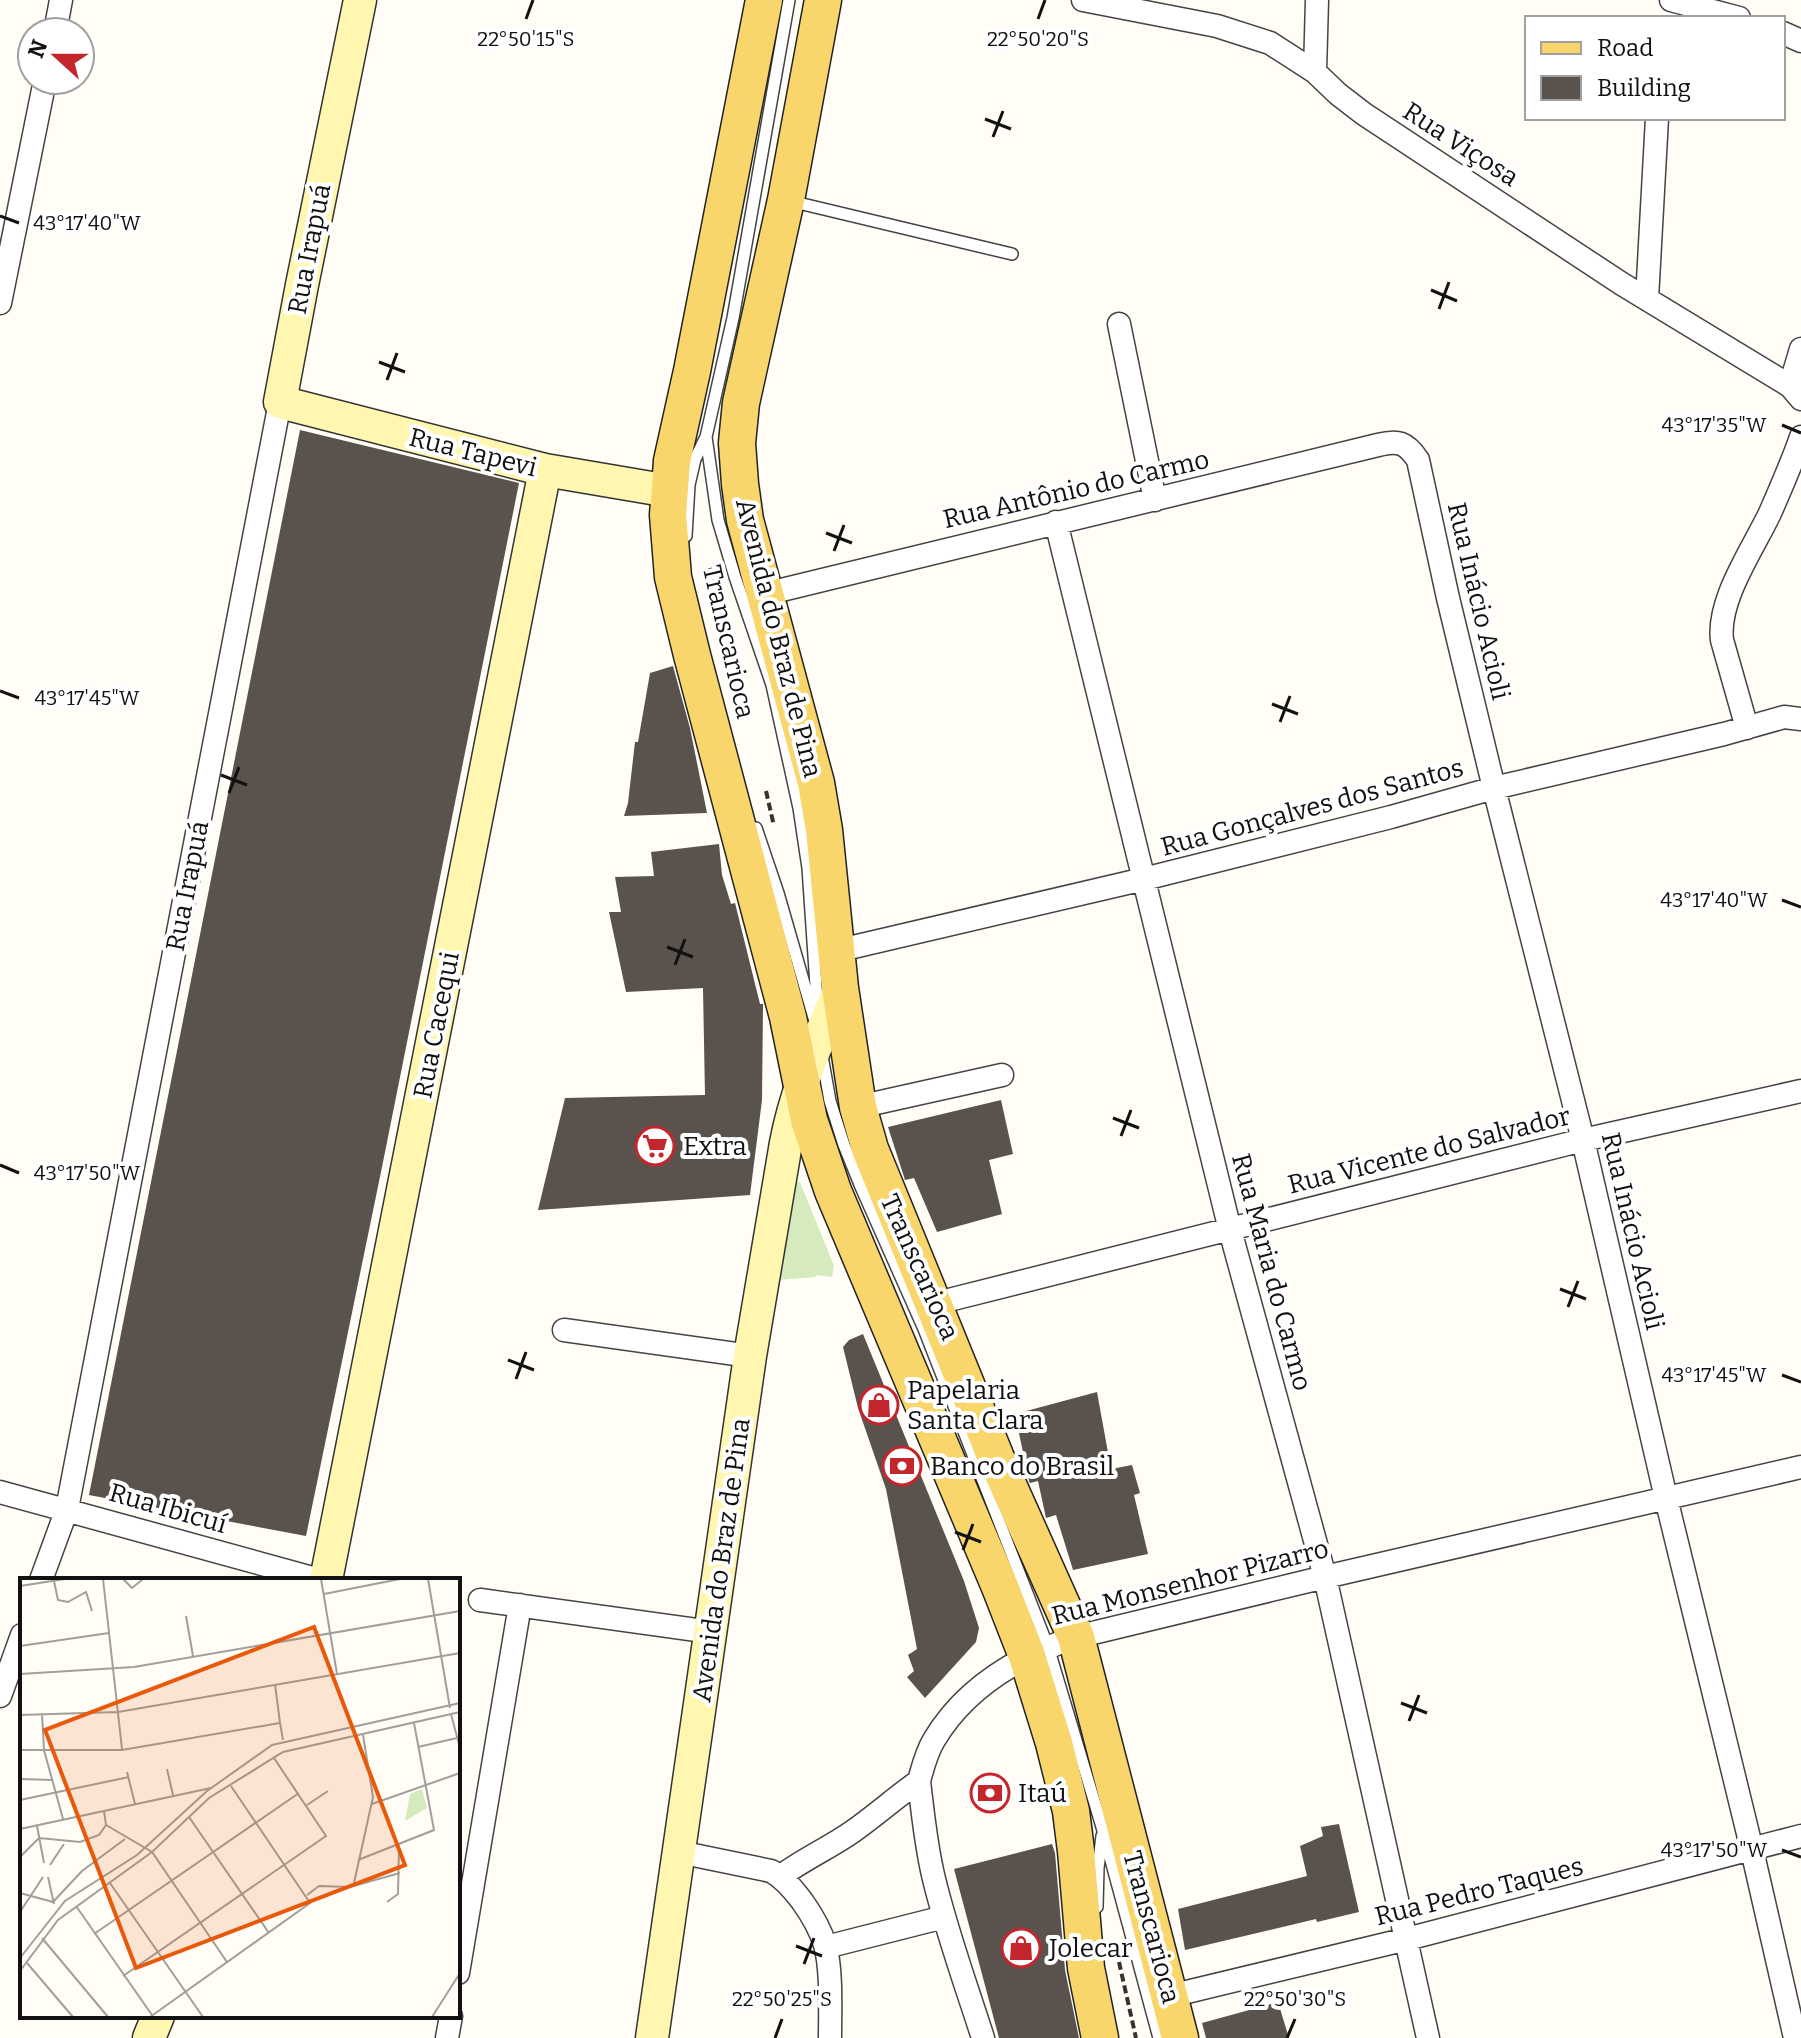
<svg xmlns="http://www.w3.org/2000/svg" width="1801" height="2038" viewBox="0 0 1801 2038" font-family="Bitter,serif">
<style>
.green{fill:#d5ebbd}
.building{fill:#5a524d}
.lines{fill:none;stroke-linecap:round;stroke-linejoin:round}
.lane-casing{stroke:#444;stroke-width:14}
.street-casing{stroke:#444;stroke-width:25}
.secondary-casing{stroke:#333;stroke-width:35}
.primary-casing{stroke:#222;stroke-width:39}
.path{stroke:#333;stroke-width:4;stroke-dasharray:8 4;stroke-linecap:butt}
.lane{stroke:#fff;stroke-width:11}
.street{stroke:#fff;stroke-width:22}
.secondary{stroke:#fff6b0;stroke-width:32}
.primary{stroke:#f9d66b;stroke-width:36}
.ticks{fill:none;stroke:#111;stroke-width:3}
.labels{text-anchor:middle;stroke-width:8;stroke-linejoin:round;paint-order:stroke}
.street-label{font-size:26px;fill:#111;stroke:#fff}
.poi-label{font-size:26px;fill:#111;stroke:#fff;text-anchor:start}
.inset-road{fill:none;stroke:#a09f9a;stroke-width:2}
.view{fill:#e8590c;fill-opacity:0.15;stroke:#e8590c;stroke-width:4}
.inset-edge{fill:none;stroke:#111;stroke-width:4}
.ticks-label{font-size:20px;text-anchor:middle;fill:#111;stroke:#fff;stroke-width:8;stroke-linejoin:round;paint-order:stroke}
</style>
<rect width="100%" height="100%" fill="#fffdf5"/>
<path class="green" d="M787 1181 800 1182 834 1266 832 1277 817 1275 815 1277 778 1280Z"/>
<path class="building" d="M300 430 519 483 382 1167 306 1536 89 1495Z
M673 666 690 728 707 813 624 816 628 803 635 742H638L650 673Z
M719 844 722 875 731 904 735 903 760 1004H763V1006L762 1100 750 1195 538 1210 565 1098 705 1095 703 988 626 992 609 912H621L615 877 654 876 651 852Z
M1001 1100 1013 1154 989 1160 1002 1214 937 1232 914 1178 905 1180 888 1127Z
M863 1334 964 1581 979 1628 976 1642 925 1698 907 1677 914 1671 908 1655 917 1649 886 1489 858 1408 843 1347 849 1340Z
M1097 1392 1111 1469 1132 1465 1140 1493 1134 1495 1148 1554 1073 1570 1056 1515 1046 1518 1038 1481 1030 1483 1029 1481 1015 1414Z
M1339 1824 1359 1912 1317 1922 1316 1919 1185 1950 1178 1909 1307 1876 1300 1846 1323 1836 1321 1827Z
M1052 1844 1055 1853 1065 1970 1079 2038H999L954 1869Z
M1278 2002 1289 2038H1206L1202 2023Z"/>
<g class="lines">
<defs>
<path id="lane" d="M790 201 1012 254
M706 437 718 520 735 577 772 685 799 808 808 868 818 1015
M686 536 689 485 695 459 706 437 733 318 789 0
M756 828 778 893 814 1018
M822 1056 830 1101 844 1145 861 1187 924 1329 1048 1647 1102 1827 1159 2038
M1097 1907 1098 1868 1102 1836"/>
<path id="street" d="M1083 0 1217 26 1270 43 1315 72 1338 94 1364 114 1622 284 1790 386 1801 399
M1671 0 1739 18
M55 32 61 0
M1783 33 1801 41
M1315 72 1317 0
M1647 299 1657 118
M0 303 45 80
M1119 324 1155 500
M1790 386 1801 349
M1056 522 1230 1230 1325 1577 1428 2038
M765 594 1378 445C1398 440 1406 442 1418 460L1448 598 1494 788 1583 1140 1666 1498 1752 1850 1795 2038
M1747 728 1722 640C1717 600 1753 549 1770 513 1781 488 1792 463 1801 437
M836 951 1144 879 1391 817 1494 788 1724 734 1784 717 1801 719
M858 1107 1002 1075
M933 1304 1583 1140 1801 1091
M564 1330 750 1356
M0 1492 320 1580
M41 1580 67 1509 280 402
M480 1600 711 1632
M0 1696 22 1635
M919 1781C923 1814 926 1847 934 1879 947 1933 966 1985 983 2038
M679 1852 771 1871C784 1878 793 1889 802 1901 812 1915 820 1928 825 1945 832 1969 830 2012 830 2038
M781 1876C804 1859 829 1848 852 1832 875 1816 896 1797 919 1781 923 1767 926 1753 934 1740 965 1688 1019 1656 1076 1637L1325 1577 1801 1467
M826 1947 944 1917
M458 1973 520 1605
M1170 1996 1407 1939 1801 1836
M447 2038 451 2016"/>
<path id="secondary" d="M360 0 302 285 280 402 545 470 669 491
M326 1580 545 470
M149 2038 158 2016
M652 2038 750 1356 786 1143C796 1089 819 1039 840 988"/>
<path id="primary" d="M764 0 692 371 672 461 668 515 673 577 692 655 788 1017 809 1120 833 1191 1000 1587 1027 1656 1054 1743 1071 1811 1076 1851 1086 1968 1100 2038
M823 0 786 200 741 403 737 443 740 484 745 520 816 783 824 830 840 988 858 1107 870 1149 996 1458 1076 1637 1180 2038"/>
</defs>
<use href="#lane" class="lane-casing"/>
<use href="#street" class="street-casing"/>
<use href="#secondary" class="secondary-casing"/>
<use href="#primary" class="primary-casing"/>
<path class="path" d="M710 568 718 597
M766 791 774 826
M1119 1962 1136 2038"/>
<use href="#lane" class="lane"/>
<use href="#street" class="street"/>
<use href="#secondary" class="secondary"/>
<use href="#primary" class="primary"/>
</g>
<path class="ticks" d="M526 19 533 0M1038 19 1045 0M985 119 1011 129M993 137 1003 111M0 216 19 223M1431 290 1457 301M1439 309 1449 282M379 362 405 372M387 380 397 353M1782 425 1801 433M826 533 852 543M834 551 844 525M0 691 19 698M1272 704 1298 714M1280 722 1290 696M221 775 247 785M229 793 239 767M1782 900 1801 907M667 947 693 957M675 965 685 939M1113 1118 1139 1128M1121 1136 1131 1110M0 1165 19 1173M1560 1289 1586 1299M1568 1307 1578 1281M508 1360 534 1370M1782 1375 1801 1382M516 1379 526 1352M955 1532 981 1542M963 1550 973 1524M1401 1703 1427 1713M1409 1721 1419 1695M1782 1850 1801 1857M796 1946 822 1956M804 1964 814 1938M775 2038 782 2019M1287 2038 1295 2019"/>
<defs>
<symbol id="supermarket-ring" viewBox="-11 -11 22 22"><circle r="9.5" fill="#fff" stroke="#c4262e" stroke-width="1.5"/><path d="M-6-5.5h2.5l.6 2H6L4.5 2H-2.5L-4.4-4H-6ZM-1.5 3.2a1.3 1.3 0 1 0 .1 0ZM3 3.2a1.3 1.3 0 1 0 .1 0Z" fill="#c4262e"/></symbol>
<symbol id="shop-ring" viewBox="-11 -11 22 22"><circle r="9.5" fill="#fff" stroke="#c4262e" stroke-width="1.5"/><path d="M-5-2.5h2.3a2.7 3.5 0 0 1 5.4 0H5L5.5 6h-11ZM-1.5-2.5h3a1.5 2.3 0 0 0-3 0Z" fill="#c4262e"/></symbol>
<symbol id="bank-ring" viewBox="-11 -11 22 22"><circle r="9.5" fill="#fff" stroke="#c4262e" stroke-width="1.5"/><path d="M-6-4H6V4H-6ZM0-2.3a2.3 2.3 0 1 0 0 4.6a2.3 2.3 0 1 0 0-4.6Z" fill="#c4262e"/></symbol>
</defs>
<g fill-rule="evenodd">
<use href="#supermarket-ring" x="633" y="1124" width="44" height="44"/>
<use href="#shop-ring" x="857" y="1383" width="44" height="44"/>
<use href="#bank-ring" x="880" y="1444" width="44" height="44"/>
<use href="#bank-ring" x="968" y="1771" width="44" height="44"/>
<use href="#shop-ring" x="999" y="1926" width="44" height="44"/>
</g>
<g class="labels">
<g class="street-label">
<text transform="translate(1461 144) rotate(33)" y="9">Rua Viçosa</text>
<text transform="translate(309 249) rotate(-79)" y="9">Rua Irapuá</text>
<text transform="translate(473 452) rotate(14)" y="9">Rua Tapevi</text>
<text transform="translate(1076 489) rotate(-13)" y="9">Rua Antônio do Carmo</text>
<text transform="translate(1479 601) rotate(77)" y="9">Rua Inácio Acioli</text>
<text transform="translate(779 638) rotate(76)" y="9">Avenida do Braz de Pina</text>
<text transform="translate(729 642) rotate(77)" y="9">Transcarioca</text>
<text transform="translate(1312 807) rotate(-15)" y="9">Rua Gonçalves dos Santos</text>
<text transform="translate(187 886) rotate(-79)" y="9">Rua Irapuá</text>
<text transform="translate(436 1025) rotate(-79)" y="9">Rua Cacequi</text>
<text transform="translate(1429 1150) rotate(-14)" y="9">Rua Vicente do Salvador</text>
<text transform="translate(1633 1231) rotate(77)" y="9">Rua Inácio Acioli</text>
<text transform="translate(920 1267) rotate(66)" y="9">Transcarioca</text>
<text transform="translate(1272 1272) rotate(75)" y="9">Rua Maria do Carmo</text>
<text transform="translate(168 1508) rotate(16)" y="9">Rua Ibicuí</text>
<text transform="translate(721 1560) rotate(-82)" y="9">Avenida do Braz de Pina</text>
<text transform="translate(1190 1582) rotate(-14)" y="9">Rua Monsenhor Pizarro</text>
<text transform="translate(1479 1891) rotate(-14)" y="9">Rua Pedro Taques</text>
<text transform="translate(1152 1927) rotate(75)" y="9">Transcarioca</text>
</g>
<g class="poi-label">
<text x="683" y="1155">Extra</text>
<text x="907" y="1399">Papelaria<tspan x="907" dy="30">Santa Clara</tspan></text>
<text x="930" y="1475">Banco do Brasil</text>
<text x="1018" y="1802">Itaú</text>
<text x="1049" y="1957">Jolecar</text>
</g>
</g>
<g transform="translate(20 1578)">
<rect width="440" height="440" fill="#fffdf5"/>
<path d="M402 211 407 230 385 243 390 216Z" fill="#d5ebbd"/>
<path class="inset-road" d="M83 1 102 171M103 1 112 10 123 1M301 1 317 96M408 1 430 130M34 3 38 22 48 24 66 14 72 33M0 8 45 1M304 16 380 1M166 38 173 78M0 68 89 55M0 96 114 89 440 33M255 106 260 145M22 136 24 172 43 241M431 136 440 170M0 137 98 134 440 75M398 169 437 160M0 172H102L260 145 263 162M147 191 153 217M107 194 115 226M0 201 33 202M0 222 109 199M352 226 440 195M287 227 308 213M84 233 86 247 132 274 207 384M169 239 249 355M17 248 24 285M0 251 191 210M0 279 19 260 60 264 79 257 86 247M338 282 414 252 394 145M30 287 44 266M28 299 34 326M90 305 183 439M334 305 353 219 343 157M0 315 33 324M287 317 299 308 330 309 380 295M33 324 62 293 105 261M367 324 378 316 379 269M56 328 132 437M0 334 23 299M440 335V361M74 356 279 215M22 360 88 439M0 380 45 323 117 277 187 213 252 167 440 125M7 385 53 439M0 393 38 342 132 274 189 220 263 174 440 134M103 398 306 258 254 180M130 439 290 325 211 208M412 439 440 395"/>
<path class="view" d="M294 49 385 287 116 390 25 152Z"/>
<rect width="440" height="440" class="inset-edge"/>
</g>
<g class="ticks-label">
<text x="526" y="46">22°50'15"S</text>
<text x="1038" y="46">22°50'20"S</text>
<text x="87" y="230">43°17'40"W</text>
<text x="1714" y="432">43°17'35"W</text>
<text x="87" y="705">43°17'45"W</text>
<text x="1714" y="907">43°17'40"W</text>
<text x="87" y="1180">43°17'50"W</text>
<text x="1714" y="1382">43°17'45"W</text>
<text x="1714" y="1857">43°17'50"W</text>
<text x="782" y="2006">22°50'25"S</text>
<text x="1295" y="2006">22°50'30"S</text>
</g>
<rect x="1525" y="16" width="260" height="104" fill="#ffffff" stroke="#a0a0a0" stroke-width="2"/>
<rect x="1541" y="42" width="40" height="12" fill="#f9d66b" stroke="#a0a0a0" stroke-width="2"/>
<text x="1597" y="56" font-size="24" fill="#111111">Road</text>
<rect x="1541" y="76" width="40" height="24" fill="#5a524d" stroke="#a0a0a0" stroke-width="2"/>
<text x="1597" y="96" font-size="24" fill="#111111">Building</text>
<g transform="translate(56 56) rotate(291)"><circle r="38" fill="#ffffff" stroke="#a0a0a0" stroke-width="2"/>
<path d="M0-6L14 30L0 20L-14 30Z" fill="#c4262e"/>
<text y="-12" font-size="22" font-weight="bold" text-anchor="middle" fill="#111111">N</text>
</g>
</svg>
